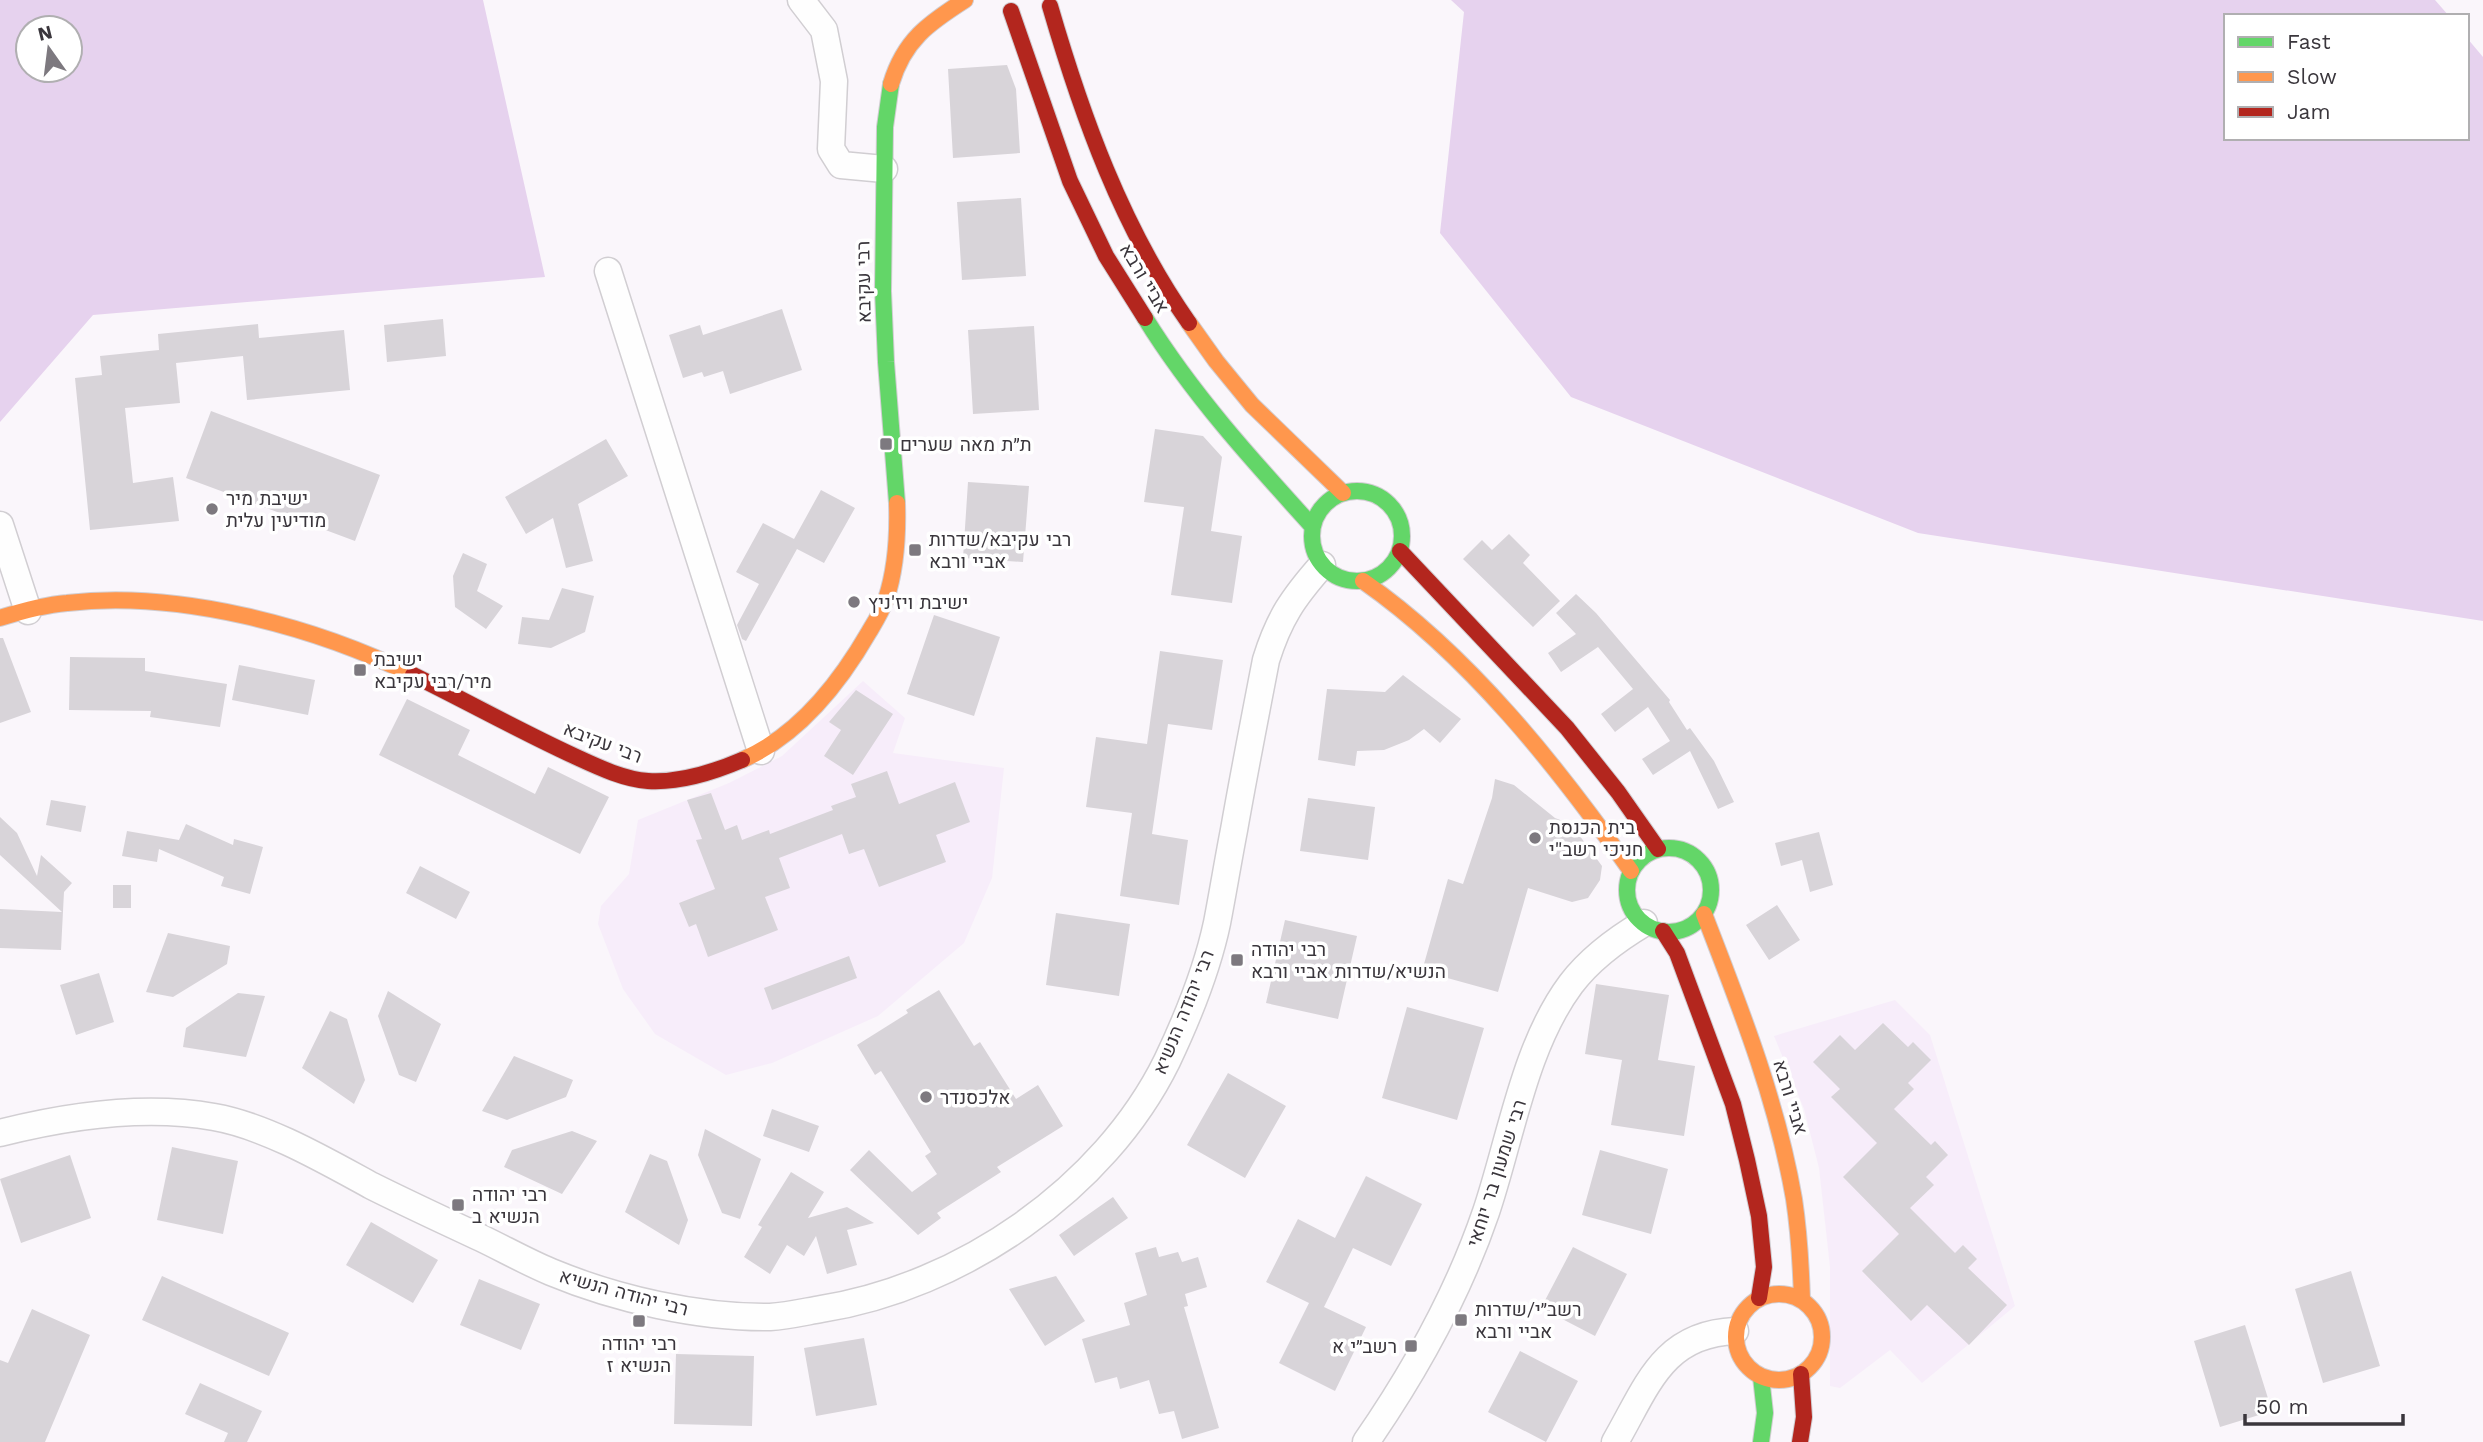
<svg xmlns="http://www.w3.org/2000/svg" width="2483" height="1442" viewBox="0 0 2483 1442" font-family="'Work Sans',Heebo,sans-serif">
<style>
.built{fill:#f7edfa}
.green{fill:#e6d2ee;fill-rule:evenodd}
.building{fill:#d8d4d9}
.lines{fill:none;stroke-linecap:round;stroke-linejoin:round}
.street-casing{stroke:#d1ced2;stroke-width:29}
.fast-casing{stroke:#d1ced2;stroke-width:18}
.slow-casing{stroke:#d1ced2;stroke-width:18}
.jam-casing{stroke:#d1ced2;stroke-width:18}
.street{stroke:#fefefe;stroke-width:26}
.fast{stroke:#63d668;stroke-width:16}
.slow{stroke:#ff974d;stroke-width:16}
.jam{stroke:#b3261e;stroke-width:16}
.poi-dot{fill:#7d797f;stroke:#fff;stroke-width:2.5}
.labels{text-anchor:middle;stroke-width:7;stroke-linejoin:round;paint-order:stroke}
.street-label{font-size:19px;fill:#3a363c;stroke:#fff}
.poi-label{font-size:19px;fill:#3a363c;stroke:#fff;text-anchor:start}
</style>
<rect width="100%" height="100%" fill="#faf6fb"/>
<path class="built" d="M863 681 905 718 893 753 1004 768 992 878 964 943 878 1016 772 1063 726 1075 655 1034 623 989 598 924 601 906 629 874 638 820 729 783 782 756Z
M1895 1000 1930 1035 2015 1306 1922 1383 1890 1350 1840 1388 1830 1386V1267L1819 1168 1804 1109 1774 1036Z"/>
<path class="green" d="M0 0H483L545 277 93 315 0 422ZM28 28H70V70H28Z
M1451 0H2435L2449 16H2226V138H2467V38L2483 57V621L1918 533 1571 397 1440 233 1464 12Z"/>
<path class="building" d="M1007 65 1016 89 1020 153 953 158 948 69Z
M1021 198 1026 276 962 280 957 202Z
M782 309 802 370 730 394 723 371 704 377 702 372 683 378 669 335 700 325 703 335Z
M443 319 446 356 387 362 384 325Z
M258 324 259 338 344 330 350 390 247 400 243 356 176 363 180 403 125 408 133 483 173 477 179 521 90 530 75 378 102 375 100 356 159 350 158 334Z
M1034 326 1039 410 973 414 968 330Z
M211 411 380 475 355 541 186 478Z
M1155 429 1203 436 1222 457 1211 531 1242 536 1232 603 1171 595 1184 507 1144 502Z
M606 439 628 476 578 504 593 561 566 568 553 518 526 534 505 497Z
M968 482 1029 486 1023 562 963 558Z
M821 490 855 508 824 563 797 549 746 641 742 639 737 625 759 584 736 572 763 523 794 539Z
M1509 534 1530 555 1523 563 1560 601 1533 627 1463 559 1482 540 1492 550Z
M463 553 487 564 477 591 503 606 486 629 455 607 453 576Z
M562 588 594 596 585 632 551 648 518 644 522 617 549 620Z
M1576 594 1596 613 1670 700 1669 702 1687 730 1690 728 1714 761 1734 802 1718 809 1690 751 1653 775 1642 759 1670 741 1648 707 1615 732 1601 714 1633 689 1598 647 1561 672 1548 653 1576 634 1556 613Z
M934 615 1000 637 974 716 907 694Z
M0 638H3L31 712 0 723Z
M1160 651 1223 660 1212 730 1168 724 1152 834 1188 840 1179 905 1120 896 1132 813 1086 807 1096 737 1147 744Z
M70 657 145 658V671L227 684 220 727 150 717 151 711 69 710Z
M239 665 315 680 308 715 232 700Z
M1403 675 1461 719 1440 743 1424 729 1409 740 1384 750 1357 751 1355 766 1318 760 1327 689 1385 692Z
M856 690 893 714 853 775 824 756 841 730 829 722Z
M407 699 470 730 458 755 535 794 548 767 609 797 580 854 379 755Z
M887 771 899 804 955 782 970 822 936 835 946 862 879 887 864 849 849 854 842 834 779 858 790 888 765 897 778 930 708 957 696 924 689 927 679 903 715 889 696 840 702 839 687 800 711 793 725 830 737 825 742 840 769 830 770 834 833 810 831 806 856 797 851 784Z
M1495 779 1514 785 1555 818 1571 824 1602 866 1600 880 1588 898 1572 902 1528 888 1498 992 1422 971 1448 879 1463 884 1492 798Z
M1308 798 1375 807 1368 860 1300 851Z
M51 800 86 806 81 832 46 825Z
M0 817 17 833 37 876 41 855 72 883 64 892 61 950 0 948V909L62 912 0 855Z
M186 824 233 845 234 839 263 847 250 894 221 886 224 877 159 849 157 862 122 856 127 831 179 840Z
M1819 832 1833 885 1810 892 1802 860 1781 866 1775 843Z
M420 866 470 892 456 919 406 893Z
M113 885H131V908H113Z
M1777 905 1800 940 1769 960 1746 925Z
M1056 913 1130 924 1119 996 1046 985Z
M1285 920 1357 936 1338 1019 1266 1003Z
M168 933 230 946 227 964 173 997 146 992Z
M849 956 857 978 772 1010 764 988Z
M99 973 114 1022 76 1035 60 985Z
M1596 984 1669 995 1658 1060 1695 1066 1684 1136 1611 1125 1622 1060 1585 1054Z
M939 990 974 1046 980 1042 1016 1099 1038 1085 1063 1126 997 1167 1001 1172 937 1213 941 1218 918 1235 850 1170 869 1150 912 1192 937 1174 925 1156 931 1152 881 1071 875 1075 857 1045 908 1013 906 1010Z
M388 991 441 1024 416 1082 399 1075 378 1016Z
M238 993 265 996 246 1057 183 1047 186 1028Z
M1407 1007 1484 1028 1457 1120 1382 1098Z
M330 1011 347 1019 365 1080 354 1104 302 1068Z
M1883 1023 1908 1047 1913 1042 1931 1060 1908 1083 1914 1089 1894 1109 1931 1145 1935 1141 1948 1155 1926 1177 1934 1185 1910 1208 1955 1253 1963 1245 1977 1259 1968 1268 2007 1305 1969 1345 1927 1305 1911 1321 1862 1271 1899 1234 1843 1177 1877 1143 1831 1097 1840 1089 1813 1062 1840 1035 1855 1050Z
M514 1056 573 1080 566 1097 507 1120 482 1111Z
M1228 1073 1286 1106 1245 1178 1187 1145Z
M772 1109 819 1126 809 1152 763 1136Z
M705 1129 761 1159 740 1219 722 1213 698 1155Z
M572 1131 597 1141 562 1194 504 1167 512 1150Z
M172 1147 238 1161 223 1234 157 1220Z
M1600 1150 1668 1169 1651 1234 1582 1215Z
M650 1154 667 1161 688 1220 679 1245 625 1212Z
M70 1155 91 1218 21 1243 0 1179Z
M791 1172 824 1192 808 1218 847 1207 874 1223 847 1230 857 1265 827 1274 816 1236 804 1256 787 1245 770 1274 744 1257 762 1227 758 1225Z
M1366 1176 1422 1204 1391 1266 1353 1248 1324 1307 1366 1327 1335 1391 1279 1363 1309 1303 1266 1282 1298 1219 1335 1238Z
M1113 1197 1128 1218 1074 1256 1059 1235Z
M371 1222 438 1260 413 1303 346 1265Z
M1156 1247 1159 1257 1178 1252 1182 1262 1198 1257 1207 1287 1185 1294 1188 1306 1184 1307 1219 1428 1182 1439 1174 1411 1159 1414 1149 1380 1120 1389 1117 1377 1095 1383 1082 1339 1130 1325 1124 1303 1147 1295 1135 1253Z
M1573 1247 1627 1274 1595 1336 1541 1308Z
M2351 1271 2380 1366 2323 1383 2295 1289Z
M162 1276 289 1333 269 1376 142 1320Z
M1056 1276 1085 1321 1045 1346 1009 1289Z
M479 1279 540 1304 521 1350 460 1325Z
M32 1309 90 1335 45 1442H0V1360L8 1363Z
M2245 1325 2272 1411 2220 1427 2194 1341Z
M864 1338 877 1405 816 1416 804 1348Z
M1520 1351 1578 1381 1546 1442 1488 1412Z
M676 1354 754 1356 752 1426 674 1424Z
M200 1383 262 1411 247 1442H224L228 1433 185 1414Z"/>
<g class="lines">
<defs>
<path id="street" d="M801 0 824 30 834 81 831 149 841 165 884 169
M608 271 761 751
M0 525 28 611
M0 1133C67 1116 146 1105 214 1117 266 1126 326 1161 372 1186 408 1204 445 1221 481 1238 504 1249 527 1262 551 1272 616 1299 699 1318 770 1317 787 1316 804 1312 821 1309 961 1287 1104 1189 1167 1061 1187 1019 1207 970 1217 923 1223 892 1228 861 1234 830 1244 773 1255 717 1266 660 1279 618 1293 598 1322 565
M1366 1442C1415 1371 1458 1294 1486 1212 1511 1138 1524 1047 1571 984 1590 959 1617 939 1644 923
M1615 1442C1647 1387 1662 1334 1735 1331"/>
<path id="fast" d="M891 84 885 127 883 291 886 362 897 503
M1145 318C1192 394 1252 460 1312 526
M1312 536a45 45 0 1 1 90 0a45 45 0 1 1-90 0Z
M1627 890a42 42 0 1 1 84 0a42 42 0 1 1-84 0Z
M1761 1377 1765 1413 1761 1442"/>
<path id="slow" d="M891 84C904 40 929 23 965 0
M1189 323 1216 361 1252 405 1343 493
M1363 581C1469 655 1557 766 1631 871
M0 618C22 611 44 605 67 603 178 590 314 626 413 675
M742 760C798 736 839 684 869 632 875 622 882 611 886 599 896 569 898 535 897 503
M1704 914C1740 1007 1777 1100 1794 1199 1799 1232 1801 1266 1802 1300
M1736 1337a43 43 0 1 1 86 0a43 43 0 1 1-86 0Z"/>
<path id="jam" d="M1050 6C1082 116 1122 228 1189 323
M1011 11 1070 181 1106 256 1145 318
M1400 551 1567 728 1618 792 1658 849
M413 675C466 701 518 730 572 755 596 766 622 779 648 781 679 783 714 772 742 760
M1663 931 1677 953 1733 1104 1747 1160 1759 1216 1764 1267 1759 1298
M1800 1442 1804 1417 1801 1374"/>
</defs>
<use href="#street" class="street-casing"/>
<use href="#fast" class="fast-casing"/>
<use href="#slow" class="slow-casing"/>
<use href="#jam" class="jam-casing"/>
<use href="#street" class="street"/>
<use href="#fast" class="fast"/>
<use href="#slow" class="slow"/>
<use href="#jam" class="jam"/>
</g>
<g class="poi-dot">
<rect x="879" y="437" width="14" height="14" rx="3.5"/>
<circle cx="212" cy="509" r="7"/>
<rect x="908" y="543" width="14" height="14" rx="3.5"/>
<circle cx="854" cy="602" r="7"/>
<rect x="353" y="663" width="14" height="14" rx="3.5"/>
<circle cx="1535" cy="838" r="7"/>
<rect x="1230" y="953" width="14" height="14" rx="3.5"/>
<circle cx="926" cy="1097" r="7"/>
<rect x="451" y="1198" width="14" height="14" rx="3.5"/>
<rect x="1454" y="1313" width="14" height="14" rx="3.5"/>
<rect x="632" y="1314" width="14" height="14" rx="3.5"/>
<rect x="1404" y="1339" width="14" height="14" rx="3.5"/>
</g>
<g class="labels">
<g class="street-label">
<text transform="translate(1145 278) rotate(59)" y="7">אביי ורבא</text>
<text transform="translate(863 282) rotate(-91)" y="7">רבי עקיבא</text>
<text transform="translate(603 742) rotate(21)" y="7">רבי עקיבא</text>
<text transform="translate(1183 1012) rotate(-68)" y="7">רבי יהודה הנשיא</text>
<text transform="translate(1791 1097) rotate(73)" y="7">אביי ורבא</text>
<text transform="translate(1496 1173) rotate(-72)" y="7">רבי שמעון בר יוחאי</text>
<text transform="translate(624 1292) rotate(15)" y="7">רבי יהודה הנשיא</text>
</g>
<g class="poi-label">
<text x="900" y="451">ת״ת מאה שערים</text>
<text x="226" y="505">ישיבת מיר<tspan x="226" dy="22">מודיעין עלית</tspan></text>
<text x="929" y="546">רבי עקיבא/שדרות<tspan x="929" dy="22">אביי ורבא</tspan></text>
<text x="868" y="609">ישיבת ויז'ניץ</text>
<text x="374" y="666">ישיבת<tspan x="374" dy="22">מיר/רבי עקיבא</tspan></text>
<text x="1549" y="834">בית הכנסת<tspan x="1549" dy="22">חניכי רשב"י</tspan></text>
<text x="1251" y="956">רבי יהודה<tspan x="1251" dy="22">הנשיא/שדרות אביי ורבא</tspan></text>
<text x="940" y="1104">אלכסנדר</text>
<text x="472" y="1201">רבי יהודה<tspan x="472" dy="22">הנשיא ב</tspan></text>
<text x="1475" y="1316">רשב״י/שדרות<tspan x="1475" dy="22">אביי ורבא</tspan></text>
<text x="639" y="1350" text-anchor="middle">רבי יהודה<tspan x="639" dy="22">הנשיא ז</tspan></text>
<text x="1397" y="1353" text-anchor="end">רשב״י א</text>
</g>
</g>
<rect x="2224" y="14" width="245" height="126" fill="#ffffff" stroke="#b0afb1" stroke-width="2"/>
<rect x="2238" y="37" width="35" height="10" fill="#63d668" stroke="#b0afb1" stroke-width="2"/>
<text x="2287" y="49" font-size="21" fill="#3a363c">Fast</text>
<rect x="2238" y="72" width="35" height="10" fill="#ff974d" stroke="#b0afb1" stroke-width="2"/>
<text x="2287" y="84" font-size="21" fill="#3a363c">Slow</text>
<rect x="2238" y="107" width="35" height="10" fill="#b3261e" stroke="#b0afb1" stroke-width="2"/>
<text x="2287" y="119" font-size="21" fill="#3a363c">Jam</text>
<g transform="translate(49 49) rotate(346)"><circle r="33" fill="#ffffff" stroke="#b0afb1" stroke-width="2"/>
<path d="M0-5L12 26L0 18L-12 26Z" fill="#7d797f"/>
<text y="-10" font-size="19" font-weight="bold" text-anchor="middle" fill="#3a363c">N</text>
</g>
<path d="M2245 1414v10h158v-10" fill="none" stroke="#3a363c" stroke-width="3.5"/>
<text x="2256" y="1414" font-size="21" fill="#3a363c" stroke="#ffffff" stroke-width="5" paint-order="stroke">50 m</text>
</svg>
